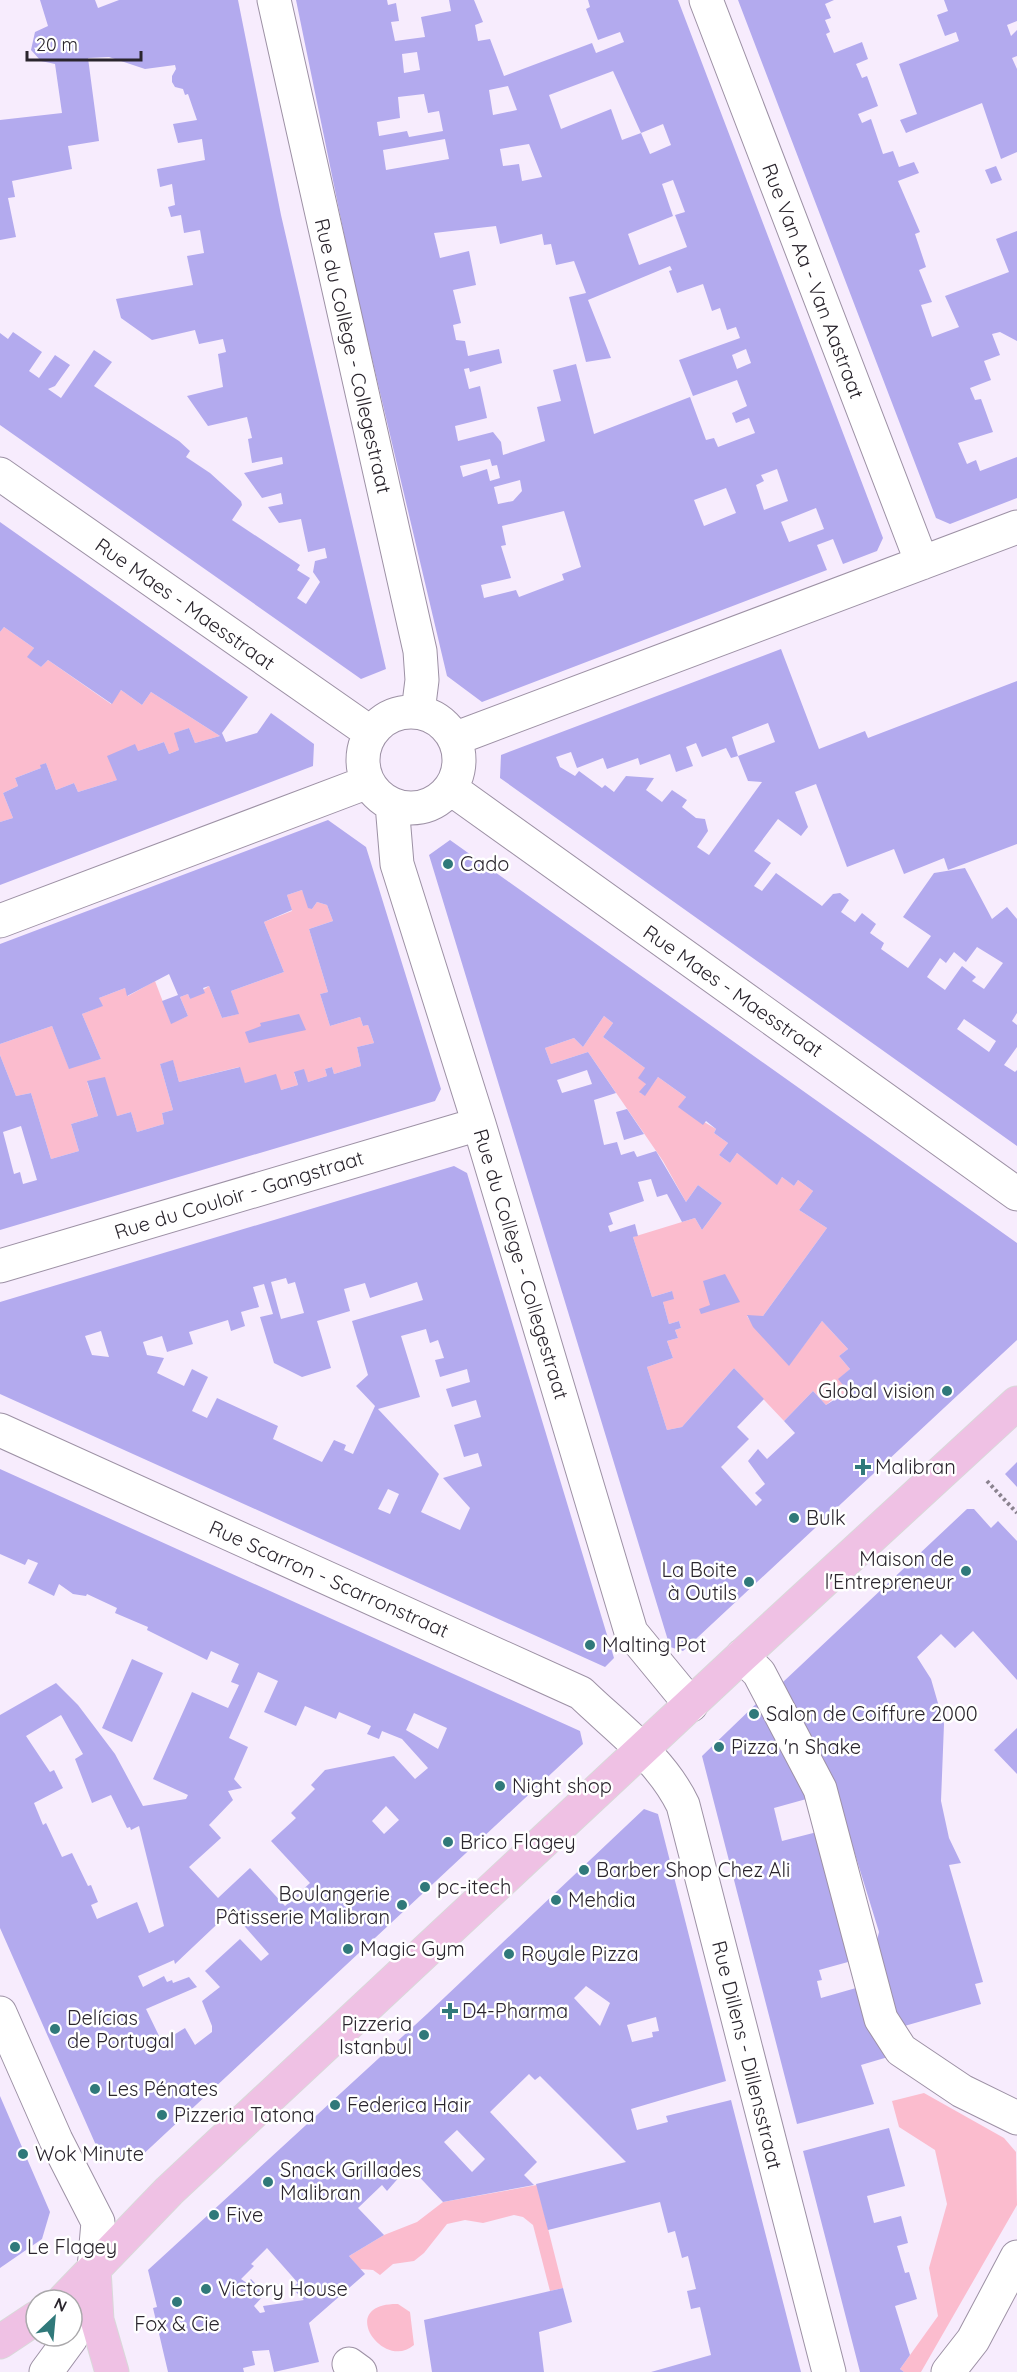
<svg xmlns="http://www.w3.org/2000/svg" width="1017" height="2372" viewBox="0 0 1017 2372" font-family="Quicksand,sans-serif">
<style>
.green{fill:#fbbcce}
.building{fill:#b3aaee;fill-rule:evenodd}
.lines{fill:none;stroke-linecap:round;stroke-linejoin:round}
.minor-casing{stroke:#9d91a5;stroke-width:35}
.major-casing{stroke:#d9d8d9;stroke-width:35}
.path{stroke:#8a828e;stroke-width:4;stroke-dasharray:3 3;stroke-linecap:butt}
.minor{stroke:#fff;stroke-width:33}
.major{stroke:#efc1e4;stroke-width:33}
.poi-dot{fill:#30797a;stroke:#fff;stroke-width:2}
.labels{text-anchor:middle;stroke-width:5;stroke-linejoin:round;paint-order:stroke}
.street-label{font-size:20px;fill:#2a252d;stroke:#fff}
.poi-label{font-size:20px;fill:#2a252d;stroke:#fff;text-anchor:start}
</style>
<rect width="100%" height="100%" fill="#f7ecfd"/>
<path class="green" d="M4 627 34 648 28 657 41 667 48 660 111 704 121 690 142 705 151 692 220 736 195 743 189 728 175 733 179 750 169 754 164 742 138 751 117 780 78 792 74 783 56 790 46 763 41 765V768L15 778 18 786 3 793 13 818 0 822V632Z
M302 890 312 909 317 902 327 905 333 921 309 929 328 992 320 994 330 1026 360 1017 363 1026 368 1025 374 1043 357 1047 361 1066 334 1074 332 1067 325 1069 327 1076 308 1082 294 1073 298 1085 281 1090 245 1083 239 1067 179 1082 173 1061 160 1064 173 1110 162 1113 164 1124 137 1132 131 1112 117 1116 87 1082 98 1116 71 1124 79 1151 51 1159 31 1093 16 1096 0 1055V1044L52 1026 69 1068 101 1059 82 1014 102 1006 99 998 125 988 128 996 155 981 171 1023 188 1016 180 997 188 994 190 999 209 986 222 1018 238 1014 231 991 284 972 264 922 292 911 287 895Z
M604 1016 613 1023 603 1037 645 1068 646 1084 640 1093 645 1095 658 1077 686 1097 679 1107 716 1129 714 1133 728 1143 719 1155 730 1163 737 1153 777 1184 782 1177 794 1186 798 1180 813 1191 799 1210 827 1228 763 1316H747L754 1327 789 1365 822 1321 848 1349 839 1356 850 1369 839 1379 848 1391 840 1398 837 1396 826 1405 813 1391 784 1421 734 1368 682 1427 667 1430 647 1367 673 1358 667 1341 678 1338 675 1330 681 1328 679 1321 669 1324 663 1302 672 1291 652 1297 633 1237 695 1218 702 1230 722 1203 698 1185 686 1202 663 1161 588 1052 551 1064 545 1048 574 1038 583 1047Z
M924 2093 1004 2138 1016 2152 1017 2205 921 2372H904L900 2369 938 2316 929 2268 947 2204 935 2150 899 2127 892 2101Z
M537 2185 563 2288 550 2291 533 2225 523 2217 514 2215 483 2223 465 2220 447 2224 424 2253 414 2261 393 2264 380 2275 373 2270 360 2269 349 2256 384 2235 417 2222 443 2202Z
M398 2304 410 2312 414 2345C383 2372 335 2303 398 2304Z"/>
<path class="building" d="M40 0H95L98 8 119 0H238L281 215 386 669 361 679 0 425V333L8 339 13 332 42 352 29 371 39 378 55 355 70 365 55 386 48 389 61 398 94 350 112 362 94 386 179 441 190 451 186 457 210 473 241 501 242 505 232 520 300 565 297 570 310 578 297 598 306 604 320 582 313 572 315 561 327 558 325 548 308 552 301 519 279 523 268 507 283 504 281 493 262 498 244 473 283 464 282 457 252 463 248 439 252 438 247 417 208 426 187 396 223 387 218 354 226 352 223 339 199 344 195 330 152 340 121 318 116 299 193 285 187 256 204 253 200 230 184 233 181 215 171 217 168 207 175 205 172 184 160 187 157 169 205 160 202 139 178 143 173 124 197 120 188 94 185 95 183 89 175 87 172 82V76L176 69 175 65 145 69 109 57 88 58 99 141 68 146 72 169 12 181 15 197 8 198 16 237 0 240V120L62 113 55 64 41 61 31 50 35 32 48 26Z
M296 0H387L388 5 396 3 399 21 391 22 395 41 425 37 421 17 451 11 449 0H474L483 22 475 25 478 41 490 39 504 76 592 43 596 53 624 42 620 32 598 40 586 9 590 7 588 0H678L883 538 877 551 843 564 833 539 817 545 827 570 482 702 447 676 353 278ZM417 52 420 70 404 73 402 54ZM613 71 641 133 663 124 671 145 650 154 641 133 622 140 611 109 561 129 549 95ZM508 86 517 110 493 115 489 90ZM424 94 428 113 439 111 443 131 409 137 407 131 379 136 377 122 400 118 398 97ZM445 139 449 159 386 170 383 150ZM529 144 542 177 522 181 519 164 503 166 500 149ZM673 180 685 212 675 215 687 247 639 265 628 234 673 216 662 184ZM496 226 500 244 542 234 544 245 551 244 556 265 574 261 586 293 569 297 586 362 611 358 588 300 670 266 672 270 669 271 677 293 703 284 712 311 720 308 727 330 736 327 740 338 679 360 693 396 737 380 747 406 732 413 736 423 749 418 755 433 718 447 714 438 706 440 690 397 594 434 576 364 553 370 561 401 537 407 545 441 503 455 501 442 493 432 458 441 455 426 487 418 480 386 469 389 464 369 469 368 470 372 502 363 499 349 468 356 465 341 456 340 453 325 461 323 453 290 476 285 469 251 440 258 434 233ZM746 349 751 363 737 369 732 355ZM490 459 492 466 497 465 500 478 490 481 487 469 463 477 460 466ZM777 469 788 501 764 510 756 485 764 481 761 475ZM520 480 522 491 513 501 498 504 494 487ZM726 488 736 513 704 526 694 500ZM816 508 824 529 789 542 781 522ZM564 511 581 567 562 574 564 580 519 597 516 590 484 598 481 585 511 578 501 546 506 545 502 526Z
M738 0H834L825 4 831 18 825 20 830 32 826 34 834 53 862 42 868 59 856 64 862 78 867 76 878 106 858 114 862 123 871 119 883 154 893 151 899 167 914 162 919 173 898 181 920 232 915 234 926 267 919 270 932 302 921 305 932 337 959 327 945 296 1009 272 996 239 1017 231V341L1000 332 992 334 1000 355 984 361 991 380 970 388 975 400 981 399 993 432 958 443 967 464 976 460 980 471 1017 457V498L950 524 936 518Z
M944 0H1017V21L1007 25 1011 36 1017 30V56L1012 58 1017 69V152L1001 159 982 103 906 133 900 120 917 114 899 64 959 41 956 32 945 36 937 15 948 11Z
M996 166 1002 180 991 184 985 170Z
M0 522 248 697 222 733 226 742 257 733 271 713 314 744 313 766 0 885V822L13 818 3 793 18 786 15 778 41 768 40 765 46 763 56 790 74 783 78 792 117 780 107 756 135 744 138 751 164 742 169 754 179 750 174 733 189 728 195 743 220 736 151 692 142 705 121 690 112 704 48 660 41 667 27 657 34 648 4 627 0 632Z
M781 649 819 749 865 731 868 738 1017 681V844L948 870 944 858 904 874 894 849 847 867 816 784 795 792 808 827 801 836 778 819 754 851 771 863 754 886 762 891 776 873 822 906 833 894 840 893 849 900 841 912 855 922 862 913 876 924 870 933 884 943 881 949 908 968 931 936 903 917 934 873 965 868 992 919 1007 907 1017 919V1013L1012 1021 1017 1025V1047L1004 1065 1015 1072 1017 1070V1146L500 778 501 755ZM768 723 775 742 738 756 748 781 762 782 709 855 697 847 708 831 705 819 696 818 682 807 687 800 672 790 662 802 646 790 654 778 626 776 614 792 605 785 602 788 579 771 575 776 560 767 556 757 571 752 577 768 603 758 607 769 638 758 640 765 670 754 676 772 693 766 686 747 696 743 702 757 726 748 731 758 738 756 732 737ZM977 947 1003 963 984 989 972 981 976 977 962 966 945 990 927 977 940 958 946 963 954 952 966 962ZM964 1019 996 1041 989 1052 957 1029Z
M328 820 366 847 441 1089 435 1101 0 1230V1055L16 1096 31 1093 51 1159 79 1151 71 1124 98 1116 87 1081 105 1077 117 1116 131 1112 137 1132 164 1124 162 1113 173 1110 160 1064 173 1060 179 1082 240 1067 245 1083 276 1074 281 1090 298 1085 294 1072 304 1069 308 1082 327 1076 325 1069 332 1067 334 1074 361 1066 357 1047 374 1043 368 1025 363 1026 360 1017 330 1026 320 994 328 992 309 929 333 921 327 905 317 902 312 909 308 908 302 890 287 895 292 910 264 922 284 972 231 991 239 1014 222 1018 209 986 203 988 205 993 190 999 188 994 180 997 188 1016 171 1024 162 1001 178 995 169 974 127 996 125 988 99 998 103 1006 82 1014 101 1059 69 1069 52 1026 0 1044V944ZM21 1126 37 1180 23 1184 20 1172 14 1174 3 1132Z
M450 840 1017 1243V1340L683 1651 670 1647 429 855ZM604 1016 613 1023 603 1037 645 1068 638 1078 646 1084 639 1092 645 1096 658 1077 686 1097 678 1107 703 1125 706 1121 716 1129 714 1133 728 1143 719 1155 730 1163 737 1153 777 1185 782 1177 794 1186 798 1180 813 1191 799 1210 827 1228 763 1316 747 1315 753 1327 789 1366 822 1321 848 1349 839 1356 850 1369 838 1379 848 1391 826 1405 813 1391 784 1421 795 1433 767 1459 758 1449 748 1461 765 1484 755 1493 762 1500 756 1506 721 1467 749 1439 737 1427 764 1399 734 1368 682 1427 667 1430 647 1367 673 1358 667 1341 678 1338 675 1330 681 1328 679 1321 669 1324 663 1302 674 1299 672 1291 652 1297 633 1237 638 1236 635 1224 610 1232 608 1226 613 1224 609 1213 644 1201 638 1182 651 1179 657 1197 667 1194 682 1222 695 1218 702 1230 722 1203 698 1185 686 1202 656 1151 637 1157 634 1151 621 1155 617 1142 604 1145 594 1100 616 1093 588 1052 551 1064 545 1048 574 1038 583 1047ZM587 1070 592 1084 562 1093 557 1080Z
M299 1014 306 1030 249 1043 245 1032 261 1026 260 1023Z
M627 1109 644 1134 624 1140 616 1112Z
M454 1166 467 1173 614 1658 605 1667 0 1394V1302ZM286 1278 288 1284 295 1282 304 1313 281 1319 271 1282ZM417 1282 423 1300 352 1321 368 1375 356 1386 375 1406 353 1454 344 1450 346 1445 334 1440 322 1462 273 1439 278 1426 217 1398 207 1418 192 1411 208 1377 192 1369 184 1386 157 1373 164 1358 147 1355 143 1342 162 1336 167 1352 193 1344 189 1332 228 1320 231 1331 245 1326 241 1312 259 1307 253 1287 264 1284 273 1314 260 1317 274 1363 302 1377 331 1368 317 1321 350 1311 344 1289 365 1283 370 1298ZM426 1329 430 1343 438 1340 444 1358 435 1360 440 1377 467 1369 470 1382 446 1389 452 1407 476 1400 481 1417 454 1425 464 1457 478 1453 482 1466 443 1478 470 1508 460 1530 421 1512 439 1474 378 1409 420 1397 401 1336ZM101 1331 109 1357 92 1355 85 1336ZM388 1489 399 1494 390 1514 378 1509Z
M725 1274 740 1302 701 1314 699 1309 710 1305 703 1281Z
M1017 1462V1487L1005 1474Z
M0 1469 580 1731 583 1744 137 2160 99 2152 0 1928V1715L56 1683 78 1705 115 1754 143 1806 186 1799 188 1795 153 1779 192 1692 228 1708 239 1685 231 1682 239 1664 211 1651 207 1660 147 1630 148 1627 115 1613 117 1608 87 1594 86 1596 73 1594 59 1584 54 1596 28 1583 38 1563 28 1559 25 1565 0 1554ZM258 1672 278 1681 264 1712 296 1726 305 1706 336 1719 339 1712 371 1726 367 1734 379 1739 382 1731 402 1739 428 1768 415 1779 394 1756 325 1770 311 1785 315 1789 291 1813 296 1818 271 1841 310 1883 285 1906 250 1868 218 1898 189 1867 221 1838 209 1825 233 1800 228 1791 242 1788 234 1779 248 1747 229 1738ZM414 1713 447 1728 438 1749 406 1730ZM61 1715 83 1754 75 1759 92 1803 111 1795 127 1828 130 1827 131 1830 139 1826 164 1926 149 1933 137 1902 97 1919 91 1905 98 1902 91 1885 88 1886 72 1853 62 1857 46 1823 43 1825 34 1803 63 1788 54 1770 50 1772 26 1736ZM386 1806 399 1820 384 1834 372 1821ZM231 1911 269 1954 261 1961 240 1939 205 1971 220 1987 202 2001 212 2026V2032L195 2045 185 2028 162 2042 146 2009 197 1987 189 1977 173 1983 172 1980 167 1982 164 1976 143 1987 138 1976 174 1960 175 1964Z
M967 1509H974L991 1528 998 1521 1017 1541V1680L973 1631 955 1648 941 1634 917 1657 931 1679 944 1724 941 1801 949 1838 961 1863 949 1865 983 1982 975 1984 981 2004 901 2027 873 1957 879 1932 835 1789 783 1682Z
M132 1659 163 1673 132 1742 102 1728Z
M756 1704 763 1705 810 1798 774 1808 782 1841 821 1831 846 1931 848 1962 819 1970 822 1980 817 1981 821 1998 856 1988 865 2016 888 2057 861 2065 874 2104 797 2124 702 1756Z
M1017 1728V1774L994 1750Z
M644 1809 658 1814 726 2081 631 2109 637 2130 668 2122 666 2116 731 2100 801 2372H651L711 2355 700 2307 691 2309 687 2291 696 2289 688 2256 682 2258 675 2231 668 2233 660 2202 548 2230 536 2184 626 2162 540 2076 535 2080 529 2074 490 2112 537 2162 524 2175 534 2185 443 2202 409 2166 387 2191 382 2185 358 2208 384 2235 349 2256 365 2274 309 2323 319 2362 274 2372 269 2350 252 2351 255 2365 243 2368 244 2372H168L153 2308 157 2307 148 2270 427 2014ZM586 1986 610 2003 600 2026 574 1998ZM656 2017 659 2031 652 2032 653 2037 632 2042 627 2025ZM457 2130 485 2159 472 2172 444 2142ZM267 2248 298 2283 292 2288 304 2300 263 2306 265 2312 260 2313 254 2306 265 2294 251 2279 247 2283 241 2279 254 2266 251 2264Z
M0 2096 50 2212 42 2239 0 2268Z
M889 2128 905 2186 867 2196 874 2223 901 2216 908 2243 897 2246 905 2273 909 2272 917 2299 895 2306 910 2355 900 2369 904 2372H860L803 2151Z
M563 2288 572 2322 539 2332 544 2372H432L424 2320Z"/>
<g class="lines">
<defs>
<path id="minor" d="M274 0 420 651 422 680 418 712
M706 0 922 563
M0 474 371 733
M363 760a48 48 0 1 1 96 0a48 48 0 1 1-96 0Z
M454 739 1017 527
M450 788 1017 1194
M392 804 397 864 479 1124 631 1632 691 1705
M0 921 368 782
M0 1266 479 1124
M0 1430 581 1693C617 1728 661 1759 683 1805L829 2372
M742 1656 759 1673 820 1789 881 2019 901 2050 962 2091 1017 2118
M0 2013 56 2140 98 2222 94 2269
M349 2364 360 2372
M46 2372 71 2338
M948 2372 973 2340 1017 2257"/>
<path id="major" d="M94 2269 97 2320 112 2372
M64 2300 169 2191 742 1656 1017 1403
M0 2342 36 2318"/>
</defs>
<use href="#minor" class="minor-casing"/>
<use href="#major" class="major-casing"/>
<path class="path" d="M987 1481 1017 1513"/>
<use href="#minor" class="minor"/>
<use href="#major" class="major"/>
</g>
<g class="poi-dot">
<circle cx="448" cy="864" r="6"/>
<circle cx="947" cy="1391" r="6"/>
<path d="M860 1458h6v6h6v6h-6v6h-6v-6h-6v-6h6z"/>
<circle cx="794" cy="1518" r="6"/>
<circle cx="966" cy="1571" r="6"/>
<circle cx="749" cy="1582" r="6"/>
<circle cx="590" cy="1645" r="6"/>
<circle cx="754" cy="1714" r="6"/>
<circle cx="719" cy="1747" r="6"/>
<circle cx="500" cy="1786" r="6"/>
<circle cx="448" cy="1842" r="6"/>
<circle cx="584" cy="1870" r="6"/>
<circle cx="425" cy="1887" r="6"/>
<circle cx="556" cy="1900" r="6"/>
<circle cx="402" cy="1905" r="6"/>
<circle cx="348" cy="1949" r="6"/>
<circle cx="509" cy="1954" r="6"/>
<path d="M447 2002h6v6h6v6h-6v6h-6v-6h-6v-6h6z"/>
<circle cx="55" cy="2029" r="6"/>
<circle cx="424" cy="2035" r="6"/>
<circle cx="95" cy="2089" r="6"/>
<circle cx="335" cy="2105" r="6"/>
<circle cx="162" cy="2115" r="6"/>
<circle cx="23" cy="2154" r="6"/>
<circle cx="268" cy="2182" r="6"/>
<circle cx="214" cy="2215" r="6"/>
<circle cx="15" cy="2247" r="6"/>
<circle cx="206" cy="2289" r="6"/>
<circle cx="177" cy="2302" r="6"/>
</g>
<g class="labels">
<g class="street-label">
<text transform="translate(813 281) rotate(69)" y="7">Rue Van Aa - Van Aastraat</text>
<text transform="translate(353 356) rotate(77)" y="7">Rue du Collège - Collegestraat</text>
<text transform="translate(185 604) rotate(35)" y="7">Rue Maes - Maesstraat</text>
<text transform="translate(733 991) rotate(35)" y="7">Rue Maes - Maesstraat</text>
<text transform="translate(239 1195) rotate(-17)" y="7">Rue du Couloir - Gangstraat</text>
<text transform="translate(521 1264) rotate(73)" y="7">Rue du Collège - Collegestraat</text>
<text transform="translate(329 1579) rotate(24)" y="7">Rue Scarron - Scarronstraat</text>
<text transform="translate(747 2055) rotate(76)" y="7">Rue Dillens - Dillensstraat</text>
</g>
<g class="poi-label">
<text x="460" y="871">Cado</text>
<text x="935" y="1398" text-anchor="end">Global vision</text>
<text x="875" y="1474">Malibran</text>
<text x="806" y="1525">Bulk</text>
<text x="954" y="1566" text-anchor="end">Maison de<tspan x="954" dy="23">l'Entrepreneur</tspan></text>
<text x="737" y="1577" text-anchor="end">La Boite<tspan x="737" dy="23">à Outils</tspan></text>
<text x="602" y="1652">Malting Pot</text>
<text x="766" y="1721">Salon de Coiffure 2000</text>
<text x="731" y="1754">Pizza 'n Shake</text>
<text x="512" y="1793">Night shop</text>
<text x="460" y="1849">Brico Flagey</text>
<text x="596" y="1877">Barber Shop Chez Ali</text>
<text x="437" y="1894">pc-itech</text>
<text x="390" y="1901" text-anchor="end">Boulangerie<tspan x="390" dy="23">Pâtisserie Malibran</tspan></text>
<text x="568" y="1907">Mehdia</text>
<text x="360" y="1956">Magic Gym</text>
<text x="521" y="1961">Royale Pizza</text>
<text x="462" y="2018">D4-Pharma</text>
<text x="67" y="2025">Delícias<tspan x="67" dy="23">de Portugal</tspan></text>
<text x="412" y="2031" text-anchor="end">Pizzeria<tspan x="412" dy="23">Istanbul</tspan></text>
<text x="107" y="2096">Les Pénates</text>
<text x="347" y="2112">Federica Hair</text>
<text x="174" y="2122">Pizzeria Tatona</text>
<text x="35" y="2161">Wok Minute</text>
<text x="280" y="2177">Snack Grillades<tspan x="280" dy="23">Malibran</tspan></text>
<text x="226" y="2222">Five</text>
<text x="27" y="2254">Le Flagey</text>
<text x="218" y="2296">Victory House</text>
<text x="177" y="2331" text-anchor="middle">Fox &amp; Cie</text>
</g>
</g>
<g transform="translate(54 2318) rotate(26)"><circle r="28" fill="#ffffff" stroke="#aaa8ab" stroke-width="1.5"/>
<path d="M0-4.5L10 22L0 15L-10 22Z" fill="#30797a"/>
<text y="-9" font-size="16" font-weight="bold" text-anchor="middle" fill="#2a252d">N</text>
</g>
<path d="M27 51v9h114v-9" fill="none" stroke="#2a252d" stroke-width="3"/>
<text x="36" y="51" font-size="18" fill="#2a252d" stroke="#ffffff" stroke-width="4.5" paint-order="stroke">20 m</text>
</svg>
